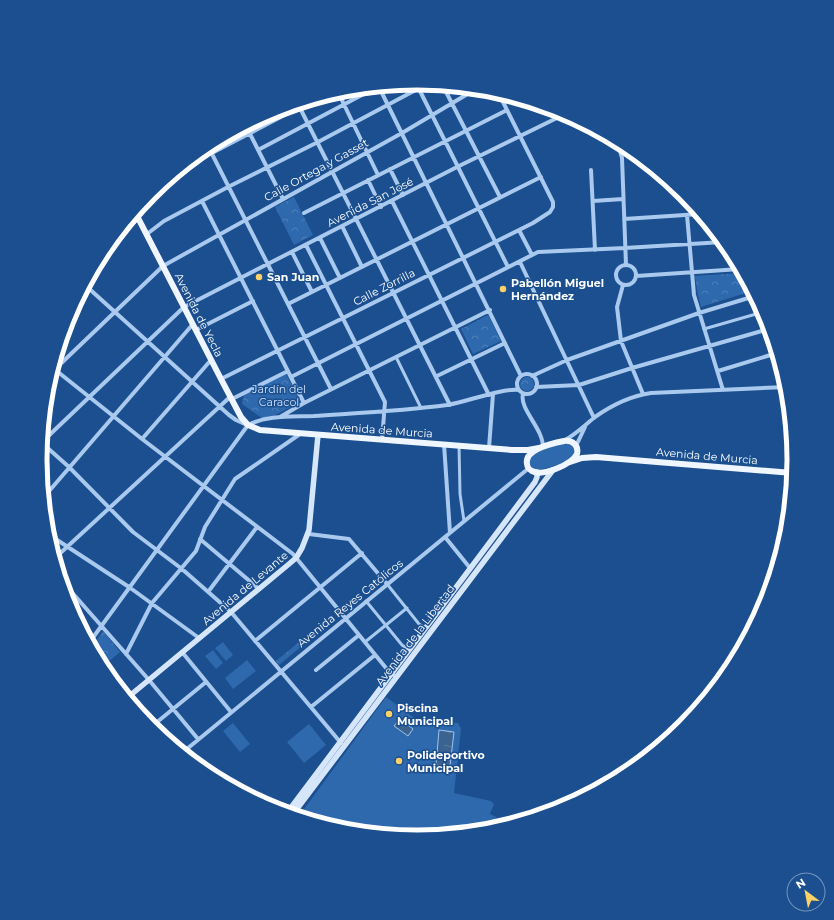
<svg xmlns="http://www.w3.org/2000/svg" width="834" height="920" viewBox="0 0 834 920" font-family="Montserrat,sans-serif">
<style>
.grass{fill:#2e69ad}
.forest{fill:url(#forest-crowns)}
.water{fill:url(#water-ripples);stroke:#9cc4f0}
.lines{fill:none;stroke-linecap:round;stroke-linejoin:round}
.pedestrian{stroke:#a9c9ee;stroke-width:3}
.minor{stroke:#a9c9ee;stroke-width:4}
.secondary{stroke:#d6e6fa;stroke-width:5.5}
.primary{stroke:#f0f6ff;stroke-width:6}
.poi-dot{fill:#ffd166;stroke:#1b4f8f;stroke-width:1.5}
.labels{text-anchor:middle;stroke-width:3;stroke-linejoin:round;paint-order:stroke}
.street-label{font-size:11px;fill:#fff;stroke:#1b4f8f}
.poi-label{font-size:11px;font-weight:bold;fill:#fff;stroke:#1b4f8f;text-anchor:start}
.park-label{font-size:11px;fill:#cfe3fa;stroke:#1b4f8f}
.rim{fill:none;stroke:#fff;stroke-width:5}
</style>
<defs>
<pattern id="forest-crowns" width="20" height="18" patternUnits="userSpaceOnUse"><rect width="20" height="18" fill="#2e69ad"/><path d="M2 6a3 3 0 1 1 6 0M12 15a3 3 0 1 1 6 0" fill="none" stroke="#4d80b9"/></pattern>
<pattern id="water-ripples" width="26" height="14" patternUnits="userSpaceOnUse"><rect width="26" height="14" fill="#3c6290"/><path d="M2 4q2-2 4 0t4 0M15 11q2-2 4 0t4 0" fill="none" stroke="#597aa1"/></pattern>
</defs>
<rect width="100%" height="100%" fill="#1b4f8f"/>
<path class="grass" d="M562 444H571L573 447 575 452C571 461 545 471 536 469 532 468 530 466 529 462 533 450 551 447 562 444Z
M223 642 233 655 226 661 215 648Z
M213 650 223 663 216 669 205 656Z
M247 660 256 671 233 689 225 678Z
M386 697 424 725 426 722 458 723 461 729 454 793 491 801 494 804 490 814 496 817 494 829 417 837 343 830 299 816Z
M233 723 250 744 240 752 223 731Z
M309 724 326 745 304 763 287 742Z"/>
<path class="forest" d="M294 197 313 235 294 245 275 207Z
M743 273 752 291 701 307 698 295 695 276Z
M488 315 501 341 473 354 461 329Z
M286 374 300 400 299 403 269 418H262L242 404 244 395Z
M520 384a7 7 0 1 1 14 0a7 7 0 1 1-14 0Z
M103 631 120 652 102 667 92 647Z
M299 642 302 646 279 665 276 661Z"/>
<path class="water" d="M400 719 413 729 408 736 394 726Z
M439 730 454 732 450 766 436 765Z"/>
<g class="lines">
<path class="pedestrian" d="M704 329 763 312
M396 357 421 408
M459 445 460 494 464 521
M387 584 419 624 425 628
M366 601 402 645 409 650
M365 642 407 608"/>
<path class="minor" d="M416 83 508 267
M443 86 500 197
M379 87 521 376
M338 92 378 175
M298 104 450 405
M246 126 283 199
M208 146 331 389
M616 146 620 151 622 158 626 265
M258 150 377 87
M212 153 317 98
M390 169 403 195
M591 170 595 250
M368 180 381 207
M202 201 304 403
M392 201 489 395
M593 201 623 199
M304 213 507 110
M687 215 694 295 723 390
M624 219 700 214
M342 226 362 267
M519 230 532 255
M147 234 164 221 228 187 318 142 427 84
M320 238 340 278
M306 245 385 402 382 440
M292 252 312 292
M520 262 594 418
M616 275a10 10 0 1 1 20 0a10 10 0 1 1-20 0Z
M636 276 740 269
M85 285 229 415 236 420 247 425
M623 285 617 307 621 341 643 394
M288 304 541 177
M196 330 253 301
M53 368 142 439 293 554 386 668 396 677
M718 371 777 353
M52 372 163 266 402 133 476 89
M517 384a10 10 0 1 1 20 0a10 10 0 1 1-20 0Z
M437 376 505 343
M532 376 567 360 699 313 755 296
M291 377 538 252 625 248 723 242
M221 379 533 223 550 212 553 207V202L498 92
M536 387 579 385 632 368 769 329
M523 394C519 409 543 428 543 447
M232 399 288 371
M280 417 304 403 490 310
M142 439 211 360
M565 440C576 434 585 425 595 417 612 405 630 396 651 393L787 387
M42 442 184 307 457 167 565 114
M42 443 69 467 133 532 182 569 231 612 341 743
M444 444 450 533
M576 446 585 427
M489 448 493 394
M44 497 193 324
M48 534 129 587 199 638
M309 534 349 539 387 584
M445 537 470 568
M200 539 259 589
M55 558 230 397
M61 580 149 680 198 739
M208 592 257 527
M255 641 362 553
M89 643 248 425C267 415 292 417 314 416 358 413 403 411 447 405 467 402 501 388 519 390
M182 652 231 712
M126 654 152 603 196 551 205 527 235 479 300 434
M316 670 359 635
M311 707 375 655
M151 727 206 682
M182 753 529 468"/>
<path class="secondary" d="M127 698 289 564 296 558 302 548 309 530 318 435
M287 813 535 482 537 477V472
M293 814 553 470"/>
<path class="primary" d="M135 212 221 379 241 417 248 425 260 430 512 450H528L539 448
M564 441C572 440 579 445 577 454 572 464 543 477 532 471 530 470 527 467 527 464 524 449 554 443 564 441Z
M570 462 582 458 596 457 793 473"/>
</g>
<g class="poi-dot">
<circle cx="259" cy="277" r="4"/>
<circle cx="503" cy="289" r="4"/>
<circle cx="389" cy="714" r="4"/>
<circle cx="399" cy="761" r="4"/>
</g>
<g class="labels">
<g class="street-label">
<text transform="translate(316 170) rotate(-29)" y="4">Calle Ortega y Gasset</text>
<text transform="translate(370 202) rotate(-27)" y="4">Avenida San José</text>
<text transform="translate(384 287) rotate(-27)" y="4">Calle Zorrilla</text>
<text transform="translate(199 315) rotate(63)" y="4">Avenida de Yecla</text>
<text transform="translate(382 430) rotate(4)" y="4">Avenida de Murcia</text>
<text transform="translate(707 456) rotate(5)" y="4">Avenida de Murcia</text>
<text transform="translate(245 588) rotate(-40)" y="4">Avenida de Levante</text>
<text transform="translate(350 603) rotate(-39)" y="4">Avenida Reyes Católicos</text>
<text transform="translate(415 635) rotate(-53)" y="4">Avenida de la Libertad</text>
</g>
<g class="poi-label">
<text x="267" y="281">San Juan</text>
<text x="511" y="287">Pabellón Miguel<tspan x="511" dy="13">Hernández</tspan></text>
<text x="397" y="712">Piscina<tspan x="397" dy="13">Municipal</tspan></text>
<text x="407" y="759">Polideportivo<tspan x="407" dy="13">Municipal</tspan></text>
</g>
<g class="park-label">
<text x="279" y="393">Jardín del<tspan x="279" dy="13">Caracol</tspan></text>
</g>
</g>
<path d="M0 0H834V920H0ZM47 460a370 370 0 1 1 740 0a370 370 0 1 1-740 0Z" fill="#1b4f8f" fill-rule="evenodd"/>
<path class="rim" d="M47 460a370 370 0 1 1 740 0a370 370 0 1 1-740 0Z"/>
<g transform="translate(806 892) rotate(328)"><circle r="19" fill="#1b4f8f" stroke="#7695bc"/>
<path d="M0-3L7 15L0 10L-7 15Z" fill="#ffd166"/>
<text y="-6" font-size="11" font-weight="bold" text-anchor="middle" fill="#ffffff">N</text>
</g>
</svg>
